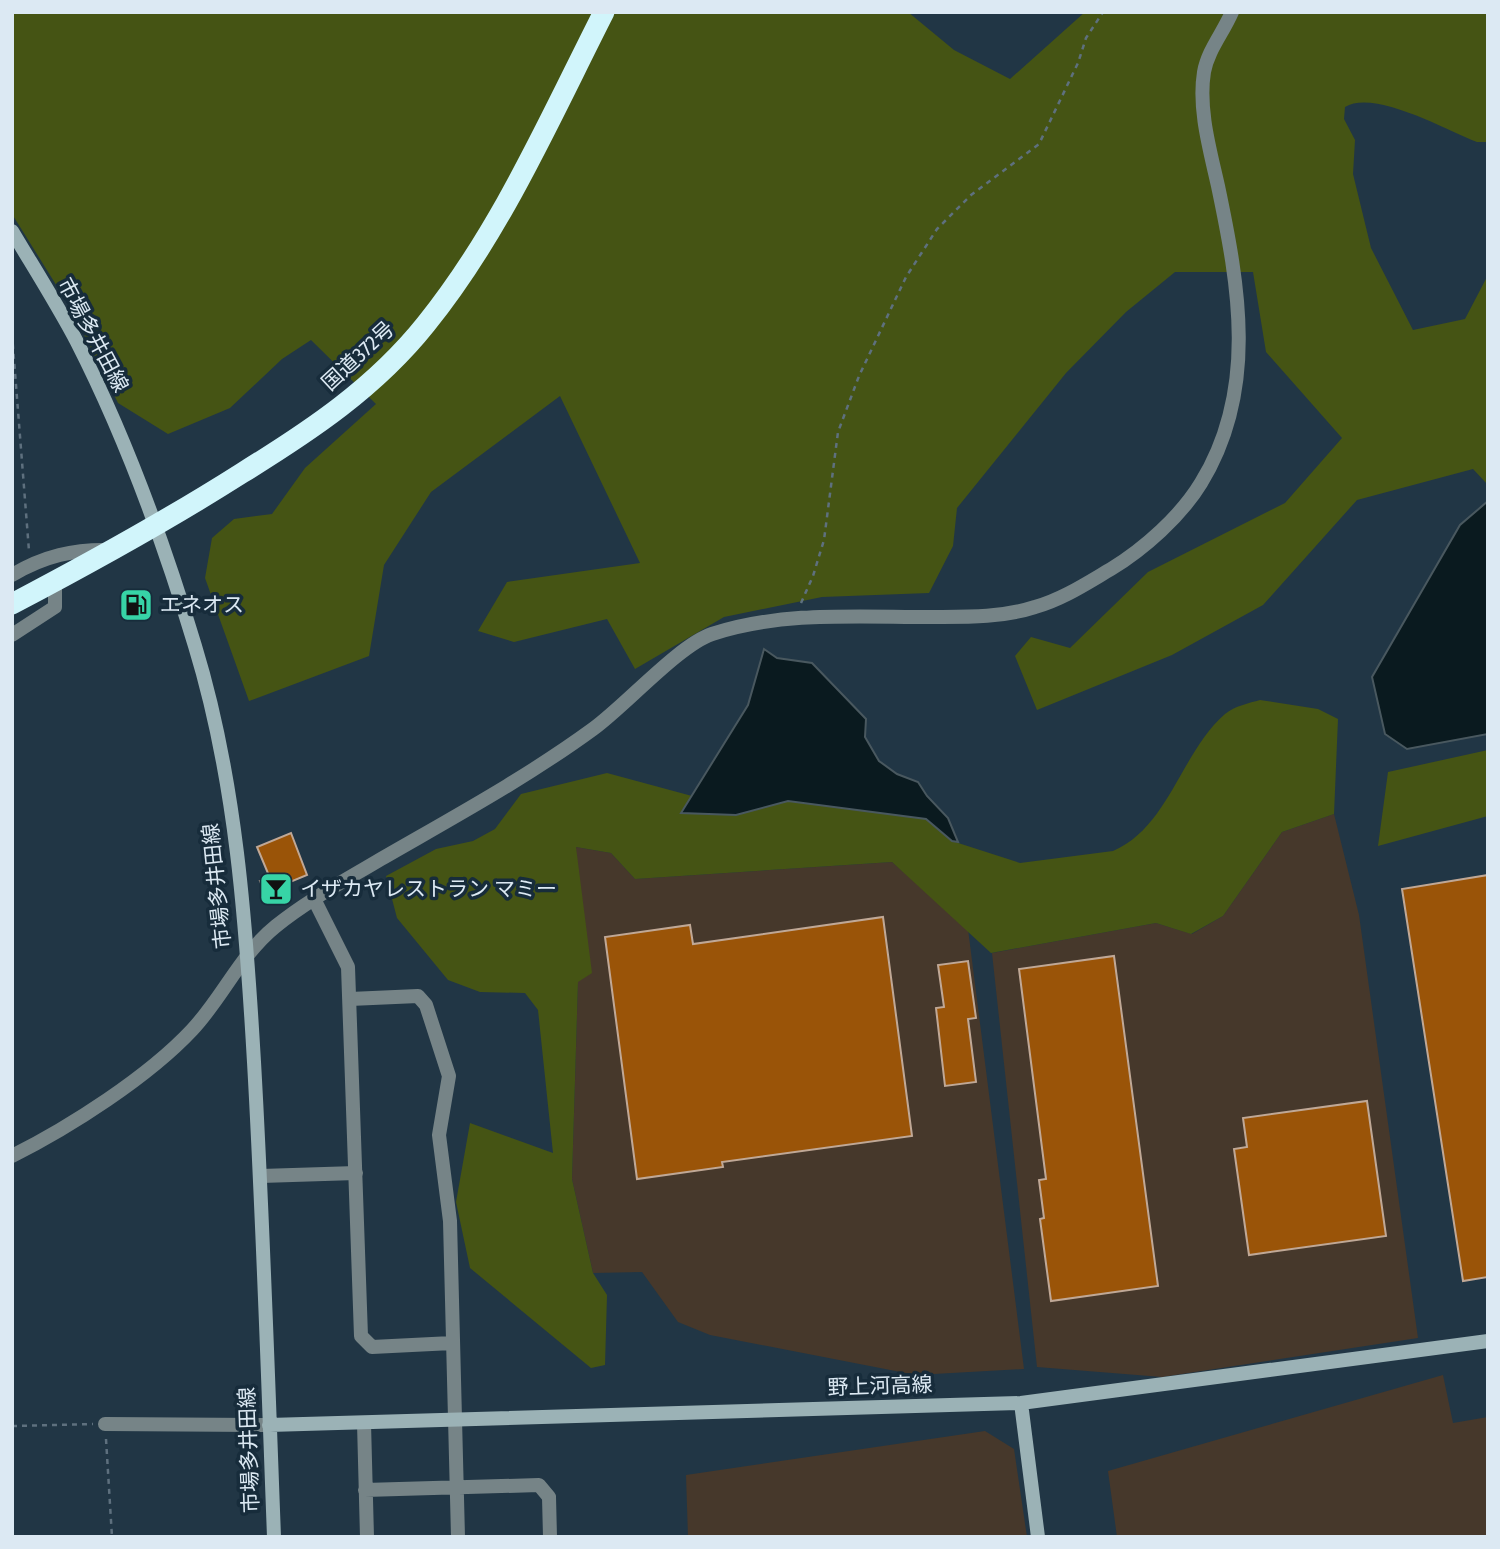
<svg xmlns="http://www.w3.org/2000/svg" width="1500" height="1549" viewBox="0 0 1500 1549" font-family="'Fira Sans Condensed','Noto Sans JP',sans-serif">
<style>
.industrial{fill:#46382b}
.green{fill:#455414}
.water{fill:#0a1a1f;stroke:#49585f;stroke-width:2}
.building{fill:#9a5408;stroke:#c0a896;stroke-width:2}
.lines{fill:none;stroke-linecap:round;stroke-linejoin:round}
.path{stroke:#5e707e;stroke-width:2.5;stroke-dasharray:5 5;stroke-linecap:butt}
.street{stroke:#768487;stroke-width:14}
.secondary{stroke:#9bb2b6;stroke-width:14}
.highway{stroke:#d1f5fb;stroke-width:21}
.labels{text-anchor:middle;stroke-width:7;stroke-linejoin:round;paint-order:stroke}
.street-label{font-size:21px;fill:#dce9f3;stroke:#172c3b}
.poi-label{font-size:21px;fill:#dce9f3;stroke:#172c3b;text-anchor:start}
</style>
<rect width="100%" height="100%" fill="#213645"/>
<path class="industrial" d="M1334 814 1359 915 1418 1338 1162 1377 1037 1367 992 953 1156 923 1192 934 1223 916 1282 832Z
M576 847 611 853 635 879 892 862 968 929 1024 1369 916 1375 710 1335 678 1322 642 1272 593 1273 572 1179 578 982Z
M1443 1375 1453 1423 1488 1417V1537H1117L1108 1471Z
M985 1431 1014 1449 1027 1537H688L686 1475Z"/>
<path class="green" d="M12 12H908L954 50 1010 79 1085 12H1488V142H1477C1446 130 1374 89 1345 107L1344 119 1355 140 1353 174 1371 248 1413 330 1465 319 1488 275V485L1473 469 1357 500 1263 605 1172 655 1037 710 1015 656 1031 637 1070 648 1148 572 1285 503 1342 438 1266 352 1253 272H1175L1126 312 1066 373 957 508 953 546 929 593 822 597 724 617 635 669 607 619 514 642 478 631 507 582 640 563 560 396 431 492 384 565 369 656 249 701 205 578 212 538 234 519 272 514 305 468 376 404 311 340 282 359 230 408 168 434 118 403 73 312 12 214Z
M1260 700 1318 709 1338 719 1334 814 1282 832 1223 916 1191 934 1156 923 991 953 892 862 635 879 611 853 576 847 592 973 578 982 572 1179 593 1273 607 1295 605 1365 591 1368 470 1268 456 1202 470 1123 553 1153 538 1010 525 993 480 992 448 980 397 918 386 876 436 849 473 841 495 829 521 794 607 773 692 796 682 813 736 815 788 801 927 819 952 841 1020 863 1113 851C1169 827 1181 752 1225 714 1235 706 1249 703 1260 700Z
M1488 750V816L1378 846 1388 772Z"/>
<path class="water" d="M1488 501V734L1407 749 1385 734 1372 677 1460 525Z
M764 649 777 658 812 663 866 719 865 737 879 761 897 774 918 782 927 796 948 818 958 842 952 841 926 819 788 801 736 815 681 813 748 705Z"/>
<path class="building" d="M291 833 307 875 285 884 288 894 268 901 260 881 270 878 257 847Z
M1488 875V1277L1463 1281 1402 889Z
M883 917 912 1136 722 1162 723 1167 637 1179 605 937 690 925 693 944Z
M1114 956 1158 1286 1051 1301 1040 1219 1044 1218 1039 1180 1046 1179 1019 969Z
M968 961 976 1018 968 1019 976 1082 945 1086 936 1008 944 1007 938 965Z
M1367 1101 1386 1236 1249 1255 1234 1149 1247 1147 1243 1118Z"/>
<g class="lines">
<path class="path" d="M12 334 29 551
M801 603 813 576 824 540 838 432 859 376 906 277 937 229 971 195 1039 144 1078 63 1086 38 1103 12
M12 1426 93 1424
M106 1439 112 1537"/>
<path class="street" d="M12 575C44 556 74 549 110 550
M12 635 55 607V582
M314 899 348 967 361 1336 372 1347 452 1343
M350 999 418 996 426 1005 449 1076 439 1135 450 1221 458 1537
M12 1156C70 1127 148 1077 192 1030 223 997 240 955 276 926 308 900 346 880 381 859 452 818 526 778 593 729 625 706 679 645 712 634 782 611 858 617 931 617 965 617 1001 618 1035 607 1063 599 1087 583 1111 569 1144 549 1181 516 1201 483 1258 390 1239 286 1218 186 1210 150 1198 109 1204 72 1208 50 1223 33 1232 12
M261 1176 356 1173
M364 1423 367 1537
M105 1424 269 1425
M365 1490 539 1485 549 1497 550 1537"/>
<path class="secondary" d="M12 231C34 268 57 304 77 342 126 438 164 543 195 646 236 780 246 923 254 1062 263 1220 268 1378 274 1537
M1021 1403 1038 1537
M269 1425 1021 1403 1488 1341"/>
<path class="highway" d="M12 604C90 563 168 520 242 473 310 431 375 388 426 324 501 231 550 118 604 12"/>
</g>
<defs>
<symbol id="fuel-square" viewBox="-11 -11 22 22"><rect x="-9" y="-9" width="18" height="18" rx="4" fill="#37d4a6" stroke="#172c3b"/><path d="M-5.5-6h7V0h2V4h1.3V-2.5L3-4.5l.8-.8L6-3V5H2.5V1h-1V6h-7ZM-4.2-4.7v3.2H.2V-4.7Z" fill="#111"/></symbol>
<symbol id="bar-square" viewBox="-11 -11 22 22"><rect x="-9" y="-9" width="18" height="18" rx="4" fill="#37d4a6" stroke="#172c3b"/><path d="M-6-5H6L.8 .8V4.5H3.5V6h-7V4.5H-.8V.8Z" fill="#111"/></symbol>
</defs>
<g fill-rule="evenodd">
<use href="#fuel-square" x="117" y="586" width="38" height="38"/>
<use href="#bar-square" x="257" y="870" width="38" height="38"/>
</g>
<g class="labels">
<g class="street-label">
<text transform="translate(93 335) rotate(62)" y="7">市場多井田線</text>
<text transform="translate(358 356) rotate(-43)" y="7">国道372号</text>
<text transform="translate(217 886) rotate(-96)" y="7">市場多井田線</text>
<text transform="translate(880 1386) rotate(-2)" y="7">野上河高線</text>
<text transform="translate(249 1450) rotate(-92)" y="7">市場多井田線</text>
</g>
<g class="poi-label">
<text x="160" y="612">エネオス</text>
<text x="300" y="896">イザカヤレストラン マミー</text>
</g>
</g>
<rect width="1500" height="1549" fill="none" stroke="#dce9f3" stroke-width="28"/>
</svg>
